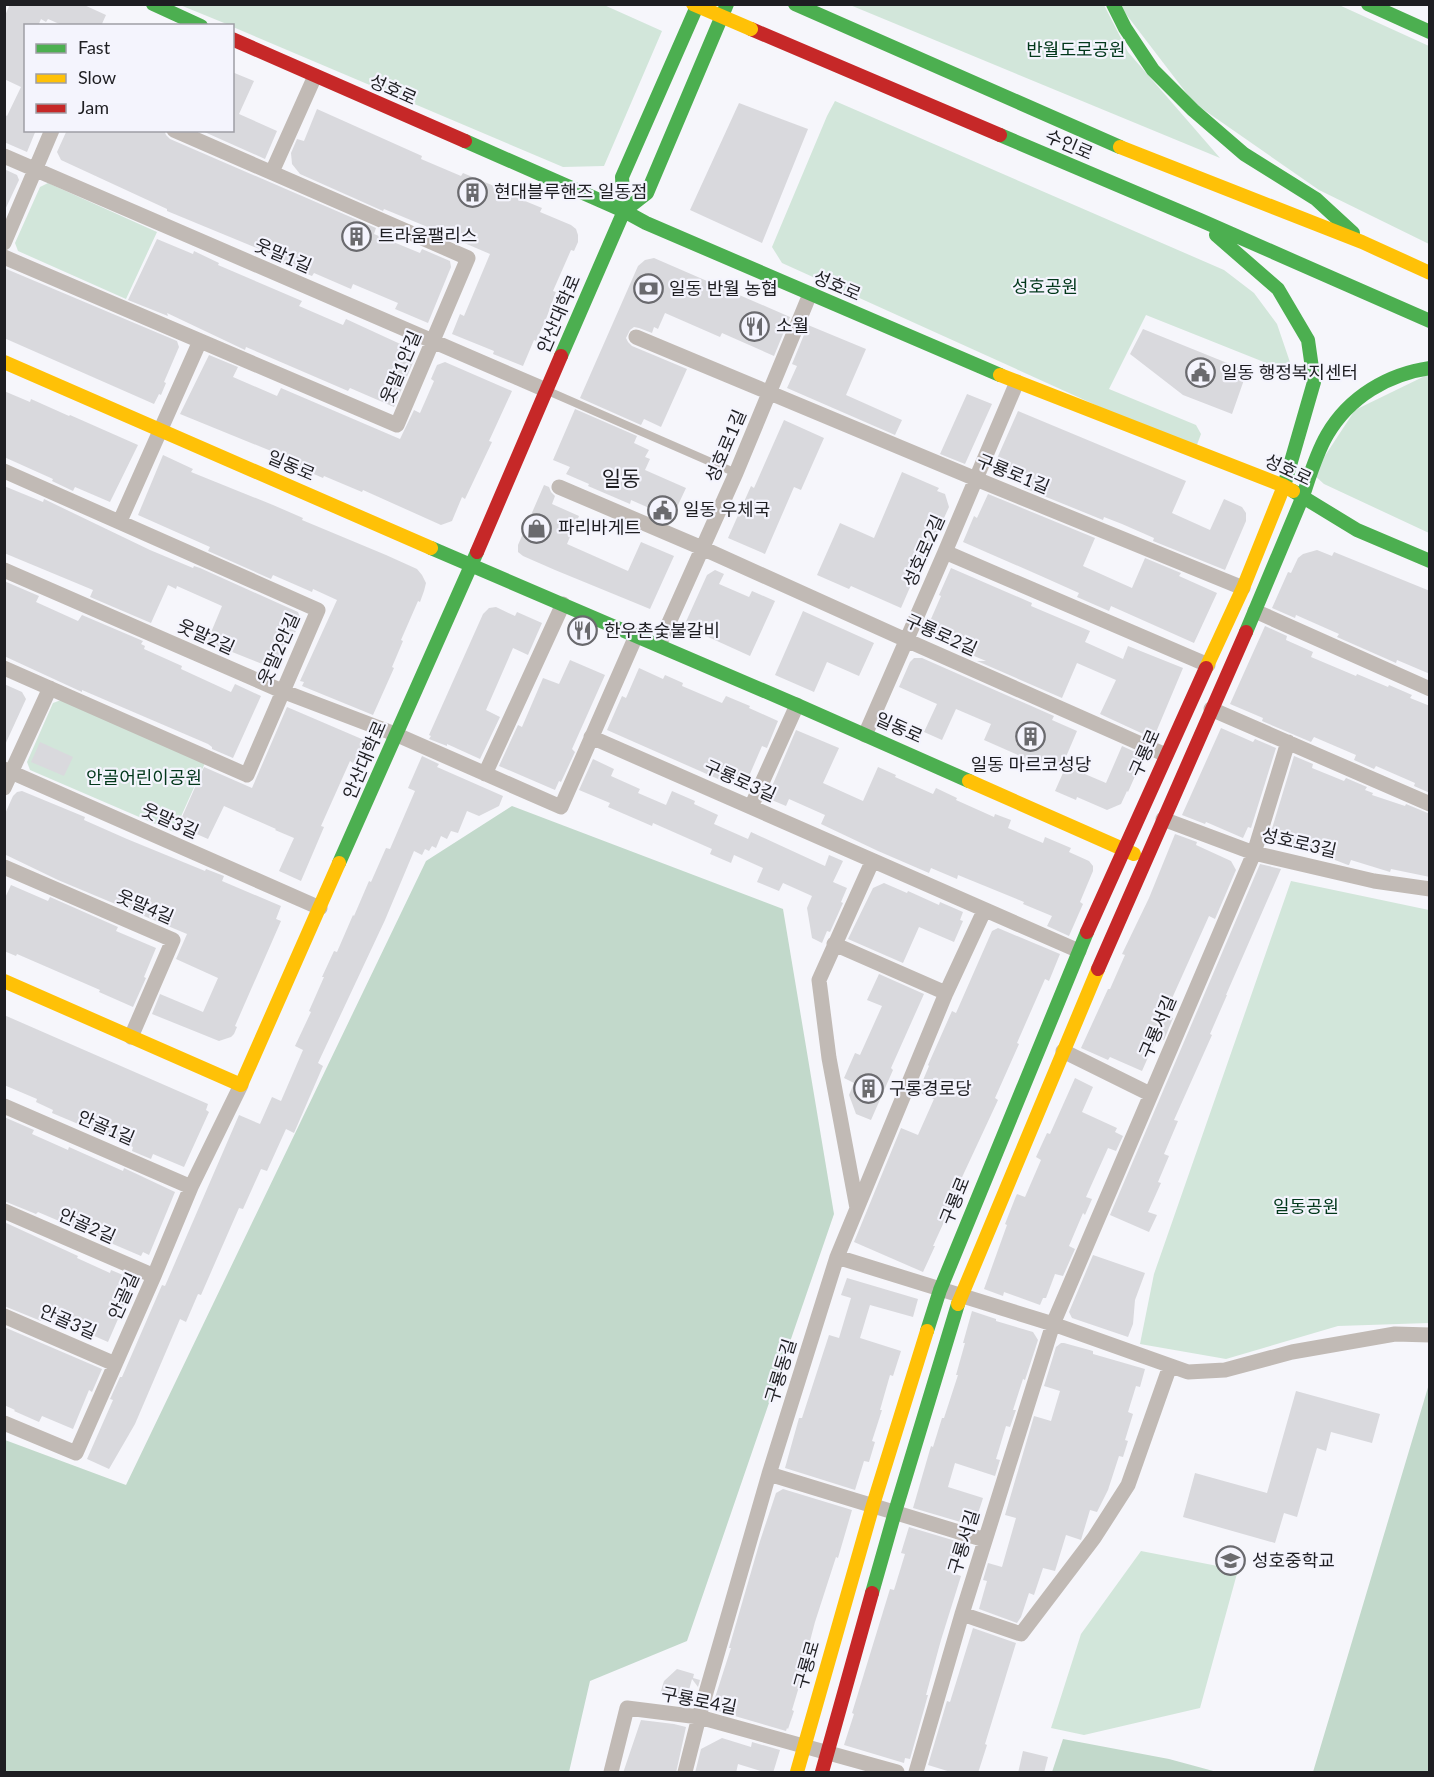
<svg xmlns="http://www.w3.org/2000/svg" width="1434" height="1777" viewBox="0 0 1434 1777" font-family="Lato,'Noto Sans KR',sans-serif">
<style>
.green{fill:#d2e6da}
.forest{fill:#c2d9cb}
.building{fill:#d9d9dd}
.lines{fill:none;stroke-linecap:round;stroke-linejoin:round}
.lane{stroke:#c1bab5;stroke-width:8}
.street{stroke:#c1bab5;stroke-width:15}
.fast{stroke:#4caf50;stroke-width:14}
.slow{stroke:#ffc107;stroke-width:14}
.jam{stroke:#c62828;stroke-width:14}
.slow-bridge{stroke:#ffc107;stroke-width:14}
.labels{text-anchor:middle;stroke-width:4.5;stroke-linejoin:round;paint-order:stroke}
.park-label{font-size:18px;fill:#02381b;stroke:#f4f4fd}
.street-label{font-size:18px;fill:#1e1e22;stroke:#f4f4fd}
.poi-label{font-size:18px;fill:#1e1e22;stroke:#f4f4fd;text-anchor:start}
.quarter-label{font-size:21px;fill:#1e1e22;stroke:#f4f4fd}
</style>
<rect width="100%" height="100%" fill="#f6f6fb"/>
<path class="green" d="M180 5H604L662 31 604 166 563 167 233 27 232 26 229 25Z
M850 5H1104L1128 52 1220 158Z
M1119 5H1339L1429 46V244L1319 190 1194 103Z
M835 101 1224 270 1254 293 1277 324 1294 374 1146 315 1109 389 1196 425 1201 434 1195 450 782 263 772 247 827 116Z
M48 183 157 232 126 299 18 251 15 243 40 187Z
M1429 374V533L1324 484 1313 474 1355 410Z
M61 700 205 763 174 832 30 770 27 762 53 703Z
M1291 881 1429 910V1323L1338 1326 1226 1359 1140 1344 1154 1274Z
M1141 1551 1238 1570 1200 1708 1084 1735 1051 1728 1081 1634Z"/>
<path class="forest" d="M512 806 783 909 834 1214 687 1641 590 1681 569 1772H5V1440L126 1485 426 861Z
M1429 1384V1772H1313Z
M1063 1739 1169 1759 1217 1772H1052Z"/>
<path class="building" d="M10 4H82L106 15 101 26H64L48 19 46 22 41 19 38 26H26V130H36L27 152 4 142V114L7 116 21 87 4 79V18Z
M232 72 254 81 239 114 277 131 265 159 200 130H232Z
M739 103 808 129 762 243 690 210Z
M317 109 422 156 421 159 461 176 463 173 494 186 493 188 542 208 540 212 571 225 576 229 578 235V242L574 251 571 250 553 291 556 292 546 319 536 341 534 340 523 366 493 354 494 351 452 334 460 314 464 316 490 254 462 242 461 244 430 231V228L384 209 383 211 300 174 292 164 291 153 297 139 304 141Z
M67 130H164L166 135 170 139 376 228 374 234 420 253 422 249 450 261 451 267 428 323 395 309 398 303 353 284 351 289 314 273 312 276 280 263 281 258 167 211V209L61 160 57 152Z
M4 169 17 175 19 180 4 212Z
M157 239 193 254 194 251 219 263 218 265 302 301 299 306 343 325 346 319 409 348 414 353 415 358 394 407 350 388 348 391 246 347 245 350 167 313 168 316 128 300Z
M654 258 790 317 774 356 722 333 720 337 665 313 658 329 654 327 652 333 639 328 634 327 630 330 626 338 628 342 632 346 687 369 661 427 644 419 641 425 580 398 638 266 645 260Z
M4 268 177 341 179 347 164 382 166 383 161 395 159 394 154 404 4 338Z
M808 325 866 349 846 395 902 420 895 435 787 388 797 366 792 364Z
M1143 329 1242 369 1245 377 1232 414 1183 395 1130 354Z
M209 355 238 367 233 377 277 396 281 388 400 439 414 410 420 413 434 381 431 379 437 365 445 362 512 391 489 441 492 442 465 499 462 497 452 521 441 525 363 490 362 492 324 476 323 478 291 464 293 460 180 414Z
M4 391 30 402 31 399 69 416 70 415 138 445 110 502 75 487 73 491 52 481 53 479 4 457Z
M967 394 992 404 965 464 940 454Z
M575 409 637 436 634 443 649 450 645 457 650 459 645 470 686 488 672 518 631 500 630 504 588 486 589 484 566 474 570 467 553 460Z
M1018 411 1186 481 1172 513 1210 530 1224 499 1242 507 1246 513V521L1225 570 1153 541 1154 538 1122 524 1104 517 1103 520 1024 488 1028 478 995 463Z
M784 420 824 438 801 490 794 487 765 554 728 538 751 486 754 488Z
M163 455 193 469 191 472 273 505 303 518 302 520 386 555 417 569 422 575 426 583 424 591 420 602 418 601 401 640 403 641 392 667 394 668 373 715 302 686 304 682 300 681 337 600 313 589 312 592 273 575 271 579 208 551 210 547 138 515Z
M902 472 939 488 937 491 945 494 949 507 930 549 927 548 901 608 851 586 849 589 817 575 840 523 874 538Z
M544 485 549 487 551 492 555 496 552 504 579 516 567 544 628 571 641 542 674 556 650 609 555 570 523 556 518 552V545Z
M4 486 43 502 44 499 150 550 193 568 194 566 200 568 298 612 301 620 293 637 290 635 275 669 207 642 222 606 177 586 176 589 168 585 151 623 90 597 93 590 4 553Z
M988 494 1095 538 1083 566 1132 588 1145 558 1181 573 1179 576 1217 593 1194 643 1111 606 1109 611 1077 597 1079 593 1041 576 963 542 974 516 977 518Z
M1317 550 1332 556 1334 552 1430 591V674L1397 660 1396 663 1346 641 1337 637 1339 634 1296 615 1295 618 1272 608 1288 572 1291 573 1298 558 1303 554Z
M951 568 1032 603 1031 606 1090 631 1085 642 1123 659 1128 646 1183 668 1154 737 1152 738 1100 714 1116 680 1077 663 1062 698 977 661H986L924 635 941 596 939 595Z
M715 570 724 574 719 584 749 597 752 591 775 601 750 656 684 626 707 575Z
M4 581 39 596 36 602 78 621 82 615 143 641 141 644 145 646 144 649 182 666 181 669 231 692 235 684 261 696 233 758 212 749V747L208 744 82 690V692L4 656Z
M496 607 515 616 517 612 542 623 528 655 513 648 486 710 500 717 480 759 447 744V746L429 739 431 736 429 735 483 614 489 608Z
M803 611 874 643 859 676 827 662 814 692 775 675Z
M1265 626 1287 636 1286 640 1313 652 1311 657 1356 676 1357 674 1388 687 1389 685 1412 695 1410 698 1430 706V793L1414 786 1415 783 1376 766 1374 769 1354 760 1356 755 1314 737 1311 742 1262 721 1263 718 1230 704Z
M914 658H922L1054 716 1052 720 1077 731 1060 771 1030 758 1029 760 984 740 991 724 956 709 942 740 924 732 937 704 899 687 910 662Z
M570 660 605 675 572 749 575 752 561 782 559 781 555 790 499 766 518 725 522 727 543 678 559 684Z
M639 668 663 679 665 675 683 683 682 686 722 703 726 696 750 706 749 708 778 721 767 748 762 746 743 790 607 730 622 696 626 698Z
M4 684 22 692 26 699 4 747Z
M287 707 364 740 353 763 350 761 321 826 324 827 301 881 279 871 294 838 275 830 276 829 224 806 208 839 178 826 204 767 252 788Z
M1221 728 1253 742 1255 739 1276 748 1251 828 1248 827 1243 838 1206 822 1205 824 1182 815Z
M796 730 839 748 823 783 863 801 878 767 896 775 895 777 933 794 936 788 957 798 956 800 994 817 995 814 1011 820 1008 828 1043 843 1045 837 1071 848 1069 852 1089 861 1093 866V871L1080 902 1083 904 1069 936 1047 926 1052 916 1023 904 1024 902 958 875 957 879 931 868 929 873 878 851 821 824 825 815 789 799 786 806 767 798Z
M40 742 73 757 64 776 31 762Z
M1122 746 1144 756 1128 792 1127 791 1121 804 1107 810 1077 797 1076 800 1055 791 1066 766 1106 783Z
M422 756 439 764 437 767 503 796 499 806 479 816 467 811 458 833 451 831 447 839 441 836 436 848 432 846 429 851 425 849 422 855 414 851 385 920 318 1063 323 1066 294 1133 286 1129 267 1171 261 1169 243 1209 239 1208 201 1295 198 1294 186 1322 180 1319 135 1424 109 1469 87 1459 113 1400 110 1399 120 1377H122L162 1285 165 1286 239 1115 260 1124 272 1097 281 1101 303 1050 295 1046 311 1012 309 1011 324 977H322L334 951 337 952 353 915 354 916 369 881 371 882 386 848 390 849 415 791 408 788Z
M1294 756 1313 764 1312 768 1344 781 1346 778 1367 787 1365 790 1373 793 1372 795 1405 806 1406 804 1430 814V877L1391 869 1390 872 1351 860 1349 865H1348L1270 835Z
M593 759 614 769 611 776 640 789 638 793 666 805 672 791 695 801 694 804 718 815 714 824 748 839 751 832 825 866 829 855 843 861 833 882 847 888 841 902 843 903 830 932 827 931 822 943 812 938 807 908 812 896 783 883 779 891 757 882 763 868 734 855 731 863 710 854 712 849 653 823 652 826 608 807 610 803 579 790Z
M22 791 85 817 84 820 127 839 205 871 206 869 224 876 222 881 281 906 276 919 281 921 235 1026 237 1027 234 1034 231 1037 219 1041 152 1014 160 994 203 1012 218 978 176 959 187 934 58 880 4 854V816L13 796 17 792Z
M1175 834 1197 842 1196 845 1231 861 1236 870 1215 919 1209 916 1165 1014 1173 1018 1164 1040 1157 1037 1142 1071 1110 1057 1108 1060 1081 1048 1108 989H1110L1125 955 1122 954 1149 898Z
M1260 864 1281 869 1226 995H1227L1210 1034 1212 1035 1174 1120 1178 1121 1164 1154 1169 1156 1158 1182 1161 1183 1148 1212 1157 1215 1149 1232 1110 1215Z
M884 883 907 893 908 891 939 905 940 902 963 912 960 920 963 921 954 942 919 927 903 963 848 939 873 888Z
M11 885 48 901 50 897 118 927 116 931 156 948 144 977 146 978 133 1007 99 992 100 990 17 954 16 956 4 951V900Z
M998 928 1060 954 1049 981 1045 979 1017 1043 1019 1044 995 1098 998 1100 957 1188 959 1189 933 1246H935L923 1272 854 1242 901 1128 918 1135 934 1099 918 1092 929 1066 928 1065 952 1011 956 1013 992 931Z
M879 974 924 994 891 1068 893 1070 871 1120 856 1114 849 1095 854 1083 844 1078 855 1053 860 1055 882 1006 867 1000Z
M4 1015 208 1104 206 1110 209 1112 184 1167 153 1154 151 1159 132 1151 133 1147 52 1113 53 1110 36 1102 37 1099 4 1085Z
M1075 1078 1093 1087 1082 1112 1117 1128 1115 1132 1123 1136 1116 1151 1108 1148 1086 1197 1092 1199 1085 1215 1083 1213 1069 1246 1075 1249 1063 1276 1055 1274 1046 1298H1043L1040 1305 1004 1292 1003 1296 984 1289 1007 1225 1005 1224 1016 1196 1017 1194 1025 1197 1041 1160 1036 1157 1047 1133 1050 1134Z
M4 1117 34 1130 32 1134 68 1150 69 1147 123 1171 124 1168 175 1192 149 1255 143 1252 141 1256 38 1212 36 1214 4 1201Z
M4 1222 78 1256 77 1258 110 1273 111 1270 135 1280 108 1342 44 1314 41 1321 4 1306Z
M1093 1255 1145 1273 1135 1300 1133 1324 1128 1337 1072 1318 1069 1312Z
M847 1278 918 1299 913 1317 870 1305 860 1338 901 1351 893 1376 890 1375 880 1410H882L872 1441 875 1442 869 1462 864 1461 855 1490 785 1468 799 1418H802L829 1335 839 1338 851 1298 841 1295Z
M972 1311 996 1319V1321L1033 1332 1038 1340 1025 1380 1023 1379 1013 1410H1016L1010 1427 1006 1426 996 1459 1000 1460 995 1476 955 1463 948 1487 983 1498 974 1526 913 1508 931 1446 933 1447 942 1418H944L958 1375H956L965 1343H963Z
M4 1327 102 1369 92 1392 89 1390 73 1429 42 1416 39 1422 14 1411 15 1410 4 1405Z
M1061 1343H1064L1093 1351V1354L1145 1369 1140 1387 1136 1386 1128 1412 1133 1414 1125 1440 1128 1441 1123 1457 1119 1456 1108 1490 1097 1512 1090 1510 1081 1540 1066 1535 1055 1571 1043 1568 1034 1595 1029 1593 1021 1617 1017 1623 979 1609 987 1581 983 1580 988 1563 1002 1567 1016 1518 1005 1515 1034 1416 1051 1421 1060 1391 1044 1386 1056 1347Z
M1296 1391 1380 1414 1372 1443 1331 1432 1326 1451 1317 1448 1297 1517 1284 1513 1275 1543 1183 1517 1195 1473 1267 1493Z
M783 1489 852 1510 838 1558 836 1557 815 1622 800 1679 801 1680 792 1710 794 1711 788 1729 787 1728 786 1731 714 1710 712 1707 731 1648H729L760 1541 776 1493Z
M909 1527 959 1542 950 1572 961 1576 941 1640 926 1695H928L910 1759 905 1758 904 1763 844 1745 854 1714 852 1713 890 1589 894 1590 905 1554 901 1553Z
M973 1628 1016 1643 985 1744 987 1745 978 1773H954L928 1765 947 1701 950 1702Z
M677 1669 694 1674 693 1678 700 1680 698 1687 692 1679 686 1701 660 1694 664 1681Z
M641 1720 674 1724 686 1727 676 1773H623Z
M722 1738 751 1747 752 1742 780 1750 773 1773H767L738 1764 736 1773H695L701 1749Z
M1023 1751 1048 1757 1044 1773H1018Z"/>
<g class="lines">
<path class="lane" d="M548 391 736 473"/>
<path class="street" d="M4 156 546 390
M272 172 315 76
M4 243 52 130
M4 257 397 425 468 258 174 130
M636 337 976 479 1243 588
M4 471 318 610 247 775 4 668
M559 487 702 548 906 640 1166 755
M120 521 200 341
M945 552 1208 665
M4 570 282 691 395 734 561 807 636 636
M1255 611 1430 689
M659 645 736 473 810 294
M1211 709 1430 804
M865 735 945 552 1017 382
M591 737 1079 951
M4 769 320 908
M485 774 563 604
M4 788 50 688
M751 807 797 705
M1163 819 1254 853 1374 881 1430 889
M4 867 173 940 131 1037
M834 944 946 993
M1063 1051 1150 1094
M4 1106 191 1187
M857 1208 829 1058 819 980 872 862
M4 1211 154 1276
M837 1257 1053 1324 1188 1372 1225 1370 1292 1352 1395 1334 1430 1335
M4 1316 115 1364
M4 1423 76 1453 154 1276 191 1187 241 1085
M769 1474 985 1540
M962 1614 1021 1634 1094 1538 1128 1485 1170 1366
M611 1772 627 1708 699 1717 897 1772
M685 1772 699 1717 769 1474 837 1257 946 993 984 911
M916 1772 962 1614 1053 1324 1254 853 1288 742"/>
<path class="fast" d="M153 4 201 26
M795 4 1120 147
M1113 4 1125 28 1153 70 1193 110 1244 154 1316 199 1353 233
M1368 4 1430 32
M1000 135 1200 220 1430 321
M465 141 624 211 646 223 1000 375
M624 211 647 193 727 4
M1216 235 1278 289 1308 340 1314 382 1284 486
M561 356 624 211 622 177 698 4
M1293 491 1357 530 1430 561
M1303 496C1310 475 1316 454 1327 435 1349 397 1388 374 1430 368
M431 548 797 705 969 781
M1246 632 1303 496
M339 863 477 552
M927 1331 940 1290 1087 932
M872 1593 895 1512 958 1304"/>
<path class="slow" d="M1120 147 1362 242 1430 273
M4 362 431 548
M1000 375 1284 486 1293 491
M1206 668 1243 588 1284 486
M969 781 1134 854
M4 981 241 1085 339 863
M958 1304 1098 969
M797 1772 873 1505 927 1331"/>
<path class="jam" d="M751 29 1000 135
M232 39 465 141
M477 552 561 356
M1087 932 1206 668
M1098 969 1246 632
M822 1772 872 1593"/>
<path class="slow-bridge" d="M693 4 751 29"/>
</g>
<defs>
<symbol id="building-ring" viewBox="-11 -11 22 22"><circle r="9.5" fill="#f4f4fd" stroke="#6a6a6e" stroke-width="1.5"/><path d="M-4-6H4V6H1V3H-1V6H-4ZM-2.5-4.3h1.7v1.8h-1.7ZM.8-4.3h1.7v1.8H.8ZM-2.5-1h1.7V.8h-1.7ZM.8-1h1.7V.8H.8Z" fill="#6a6a6e"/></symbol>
<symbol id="bank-ring" viewBox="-11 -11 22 22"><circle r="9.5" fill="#f4f4fd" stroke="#6a6a6e" stroke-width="1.5"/><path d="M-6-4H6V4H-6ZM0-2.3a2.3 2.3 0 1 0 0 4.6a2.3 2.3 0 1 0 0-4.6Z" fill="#6a6a6e"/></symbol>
<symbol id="restaurant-ring" viewBox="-11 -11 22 22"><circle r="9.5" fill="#f4f4fd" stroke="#6a6a6e" stroke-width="1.5"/><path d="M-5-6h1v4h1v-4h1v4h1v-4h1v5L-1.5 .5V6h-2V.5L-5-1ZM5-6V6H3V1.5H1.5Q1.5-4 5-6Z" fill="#6a6a6e"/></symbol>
<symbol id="civic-ring" viewBox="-11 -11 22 22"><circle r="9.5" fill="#f4f4fd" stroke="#6a6a6e" stroke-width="1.5"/><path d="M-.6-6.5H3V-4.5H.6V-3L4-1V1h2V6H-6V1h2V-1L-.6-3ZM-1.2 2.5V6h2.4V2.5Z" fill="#6a6a6e"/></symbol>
<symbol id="shop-ring" viewBox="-11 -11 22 22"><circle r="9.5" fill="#f4f4fd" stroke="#6a6a6e" stroke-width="1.5"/><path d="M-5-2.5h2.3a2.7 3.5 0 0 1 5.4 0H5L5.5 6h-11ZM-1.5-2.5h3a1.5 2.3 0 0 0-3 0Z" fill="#6a6a6e"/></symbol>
<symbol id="school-ring" viewBox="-11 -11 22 22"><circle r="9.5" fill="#f4f4fd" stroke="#6a6a6e" stroke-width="1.5"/><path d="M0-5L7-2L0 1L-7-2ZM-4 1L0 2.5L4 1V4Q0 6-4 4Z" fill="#6a6a6e"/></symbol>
</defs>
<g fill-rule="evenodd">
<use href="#building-ring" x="456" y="176" width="33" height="33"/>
<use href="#building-ring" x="340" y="220" width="33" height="33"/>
<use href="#bank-ring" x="632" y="272" width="33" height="33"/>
<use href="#restaurant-ring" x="738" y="310" width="33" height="33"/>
<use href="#civic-ring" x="1184" y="356" width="33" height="33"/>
<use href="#civic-ring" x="646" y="494" width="33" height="33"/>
<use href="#shop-ring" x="520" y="512" width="33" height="33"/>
<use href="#restaurant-ring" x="566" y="614" width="33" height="33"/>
<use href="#building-ring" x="1014" y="720" width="33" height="33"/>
<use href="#building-ring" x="852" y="1072" width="33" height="33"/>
<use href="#school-ring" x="1214" y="1544" width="33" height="33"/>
</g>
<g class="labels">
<g class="park-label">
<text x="1076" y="56">반월도로공원</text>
<text x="1045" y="293">성호공원</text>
<text x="144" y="784">안골어린이공원</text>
<text x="1306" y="1213">일동공원</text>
</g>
<g class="street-label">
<text transform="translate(393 90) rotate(24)" y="6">성호로</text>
<text transform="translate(1069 145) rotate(23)" y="6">수인로</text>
<text transform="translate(283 256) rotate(23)" y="6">웃말1길</text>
<text transform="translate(837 286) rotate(23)" y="6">성호로</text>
<text transform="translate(559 314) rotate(-67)" y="6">안산대학로</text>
<text transform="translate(401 367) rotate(-67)" y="6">웃말1안길</text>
<text transform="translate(726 446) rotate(-67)" y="6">성호로1길</text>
<text transform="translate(291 466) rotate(23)" y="6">일동로</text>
<text transform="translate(1288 470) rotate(25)" y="6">성호로</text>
<text transform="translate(1013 474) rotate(22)" y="6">구룡로1길</text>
<text transform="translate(924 551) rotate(-66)" y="6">성호로2길</text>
<text transform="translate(941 635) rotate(24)" y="6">구룡로2길</text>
<text transform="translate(206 637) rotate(24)" y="6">웃말2길</text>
<text transform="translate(279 649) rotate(-66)" y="6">웃말2안길</text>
<text transform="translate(899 728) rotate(24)" y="6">일동로</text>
<text transform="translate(1145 753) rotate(-66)" y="6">구룡로</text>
<text transform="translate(365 760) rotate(-67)" y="6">안산대학로</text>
<text transform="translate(740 781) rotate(24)" y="6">구룡로3길</text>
<text transform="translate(170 821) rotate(24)" y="6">웃말3길</text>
<text transform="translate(1299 843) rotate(13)" y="6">성호로3길</text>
<text transform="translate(145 907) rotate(23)" y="6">웃말4길</text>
<text transform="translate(1158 1027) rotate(-67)" y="6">구룡서길</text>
<text transform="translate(106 1128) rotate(23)" y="6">안골1길</text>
<text transform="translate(955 1201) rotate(-68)" y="6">구룡로</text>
<text transform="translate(87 1226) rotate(24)" y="6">안골2길</text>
<text transform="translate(124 1296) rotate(-66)" y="6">안골길</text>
<text transform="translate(68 1322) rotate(23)" y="6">안골3길</text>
<text transform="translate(781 1371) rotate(-73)" y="6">구룡동길</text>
<text transform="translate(964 1542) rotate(-73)" y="6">구룡서길</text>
<text transform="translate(807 1665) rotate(-74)" y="6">구룡로</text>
<text transform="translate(699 1701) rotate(11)" y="6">구룡로4길</text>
</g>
<g class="poi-label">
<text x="494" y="198">현대블루핸즈 일동점</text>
<text x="378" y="242">트라움팰리스</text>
<text x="669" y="295">일동 반월 농협</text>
<text x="776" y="332">소월</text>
<text x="1221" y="379">일동 행정복지센터</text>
<text x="683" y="516">일동 우체국</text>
<text x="558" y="534">파리바게트</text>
<text x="604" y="637">한우촌숯불갈비</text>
<text x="1031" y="771" text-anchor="middle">일동 마르코성당</text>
<text x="889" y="1095">구롱경로당</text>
<text x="1252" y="1567">성호중학교</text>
</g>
<g class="quarter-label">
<text x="621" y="486">일동</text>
</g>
</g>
<rect width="1434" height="1777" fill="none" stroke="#1e1e22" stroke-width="12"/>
<rect x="24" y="24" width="210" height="108" fill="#f4f4fd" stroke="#9e9ea5" stroke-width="1.5"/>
<rect x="36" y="44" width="30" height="9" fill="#4caf50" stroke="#9e9ea5" stroke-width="1.5"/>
<text x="78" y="54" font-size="18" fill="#1e1e22">Fast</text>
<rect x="36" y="74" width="30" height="9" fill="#ffc107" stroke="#9e9ea5" stroke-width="1.5"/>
<text x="78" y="84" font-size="18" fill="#1e1e22">Slow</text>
<rect x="36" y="104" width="30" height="9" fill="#c62828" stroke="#9e9ea5" stroke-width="1.5"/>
<text x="78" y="114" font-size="18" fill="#1e1e22">Jam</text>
</svg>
